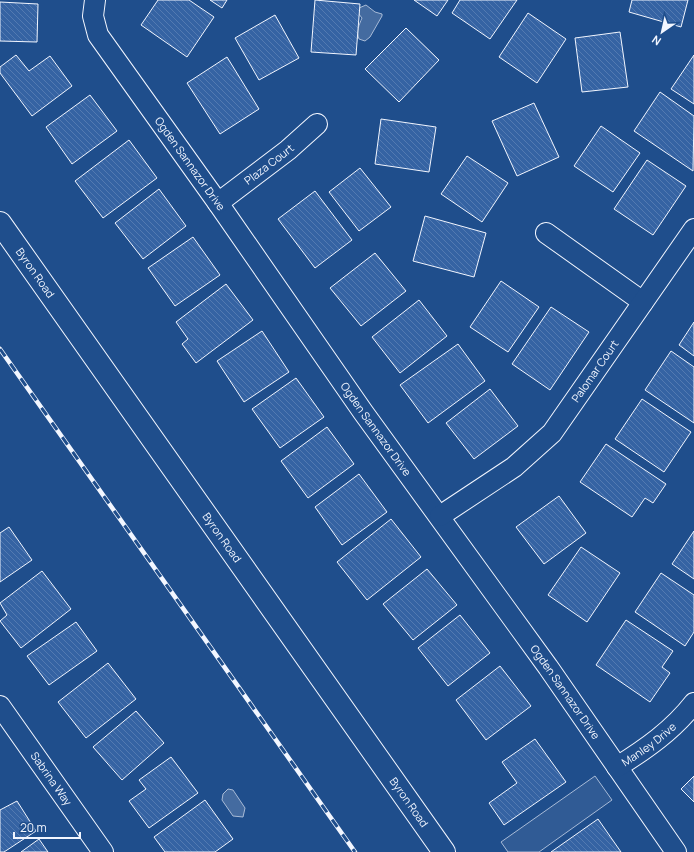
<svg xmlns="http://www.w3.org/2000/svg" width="694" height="852" viewBox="0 0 694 852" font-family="Manrope,sans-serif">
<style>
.built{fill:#305b95;stroke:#a8bbd7}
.water{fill:#446ba0;stroke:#a8bbd7}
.building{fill:url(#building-back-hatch);stroke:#f2f6ff}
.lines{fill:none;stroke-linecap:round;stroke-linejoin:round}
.street-casing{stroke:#f2f6ff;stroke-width:22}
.secondary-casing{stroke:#f2f6ff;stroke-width:24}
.street{stroke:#1f4e8c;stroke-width:20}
.secondary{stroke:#1f4e8c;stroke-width:22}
.rail-casing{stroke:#f2f6ff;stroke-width:4.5}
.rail{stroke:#1f4e8c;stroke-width:3;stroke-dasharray:9;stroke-linecap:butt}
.labels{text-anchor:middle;stroke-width:3;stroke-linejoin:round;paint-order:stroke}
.street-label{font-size:11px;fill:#f2f6ff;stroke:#1f4e8c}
</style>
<defs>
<pattern id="building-back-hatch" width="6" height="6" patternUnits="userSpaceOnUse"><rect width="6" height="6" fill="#3563a3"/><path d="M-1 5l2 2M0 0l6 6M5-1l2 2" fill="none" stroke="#537ab1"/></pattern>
</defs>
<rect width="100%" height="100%" fill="#1f4e8c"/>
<path class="built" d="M595 776 612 800 539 852H508L501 842Z"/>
<path class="water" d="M366 5 375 12 382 14V16L370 37 365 41 359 39C356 31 359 25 362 18L358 13 359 8Z
M228 789 233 790 245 808 243 817 233 816 222 800 223 794Z"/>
<path class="building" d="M158 0H189L214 17 187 57 141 25Z
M210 0H227L222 8Z
M315 0 360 4 356 55 311 52Z
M414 0H448L437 16Z
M460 0H517L490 39 452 13Z
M632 0H688L681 27 629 12Z
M0 2 38 4 37 42 0 41Z
M528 13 566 39 537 83 499 57Z
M275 15 299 58 259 80 235 38Z
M406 28 439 60 399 102 365 69Z
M620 32 628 87 582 92 575 38Z
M16 55 29 71 50 56 72 86 32 116 0 73V67Z
M694 55V104L671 89Z
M227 57 259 109 220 134 187 83Z
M660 92 694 116 693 171 634 131Z
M90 95 117 131 72 164 46 127Z
M534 103 559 157 517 176 492 121Z
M381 119 436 127 429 172 375 164Z
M601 126 640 153 613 192 574 166Z
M129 140 157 178 103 218 75 181Z
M467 156 508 183 482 222 441 194Z
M647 160 686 186 653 235 614 209Z
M360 168 391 207 359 231 329 192Z
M159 189 186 226 143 259 115 223Z
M315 191 352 240 315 268 278 219Z
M425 216 486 233 474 277 413 261Z
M193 237 220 275 175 306 148 268Z
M375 253 406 291 361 326 330 288Z
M501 281 539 307 508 352 470 327Z
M226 284 253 320 196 363 182 344 188 339 176 322Z
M419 300 447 336 400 373 372 337Z
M551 307 589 332 550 390 512 364Z
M694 322V356L679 345Z
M262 331 289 372 244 402 217 361Z
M458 344 485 381 428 423 400 385Z
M671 351 694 367V423L645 390Z
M296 378 324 417 280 448 252 409Z
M490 389 518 426 474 459 446 423Z
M642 399 691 432 664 472 615 439Z
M327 427 354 464 308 498 281 461Z
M606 444 666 484 653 503 645 498 632 517 580 482Z
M359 474 387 512 342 545 315 507Z
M559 496 586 533 544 564 516 527Z
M391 519 421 557 367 600 337 562Z
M9 527 32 560 0 582V533Z
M694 531V579L672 564Z
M581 547 620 573 587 622 548 595Z
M427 569 457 605 413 640 383 604Z
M42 571 71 609 21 648 0 621 7 615 0 603Z
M661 573 694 595V632L685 646 635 612Z
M460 615 490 653 448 686 418 648Z
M626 620 673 651 662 667 670 673 650 702 596 665Z
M76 622 97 651 49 685 27 656Z
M108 663 136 699 86 738 58 702Z
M500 666 531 706 486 740 456 700Z
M136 711 164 743 122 780 93 747Z
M535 739 566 782 504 825 489 803 517 783 502 762Z
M171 757 198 793 149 828 129 801 146 789 139 780Z
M694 776V802L681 789Z
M205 800 233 839 215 852H165L154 837Z
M17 801 36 831 4 852H0V810Z
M598 819 621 852H551Z
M39 839 48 852H21Z"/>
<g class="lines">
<defs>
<g id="street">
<path id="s1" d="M95 0 93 16 98 35 218 203 363 412 548 667 676 852"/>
<path id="s2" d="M218 203 288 150 317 124"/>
<path d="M546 233 643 302"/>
<path id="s3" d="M440 516 514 467 552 433 694 229"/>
<path id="s4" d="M0 706 103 852"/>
<path id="s5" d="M617 767C646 749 673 730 694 703"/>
</g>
<g id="secondary">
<path id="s6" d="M0 223 444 852"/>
</g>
</defs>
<use href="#street" class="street-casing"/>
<use href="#secondary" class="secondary-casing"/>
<use href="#street" class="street"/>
<use href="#secondary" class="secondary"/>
<defs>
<path id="rail" d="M0 349 355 852"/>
</defs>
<use href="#rail" class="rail-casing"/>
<use href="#rail" class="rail"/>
</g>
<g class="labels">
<g class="street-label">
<text dy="4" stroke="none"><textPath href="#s1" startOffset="194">Ogden Sannazor Drive</textPath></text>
<text dy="4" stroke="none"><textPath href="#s2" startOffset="64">Plaza Court</textPath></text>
<text dy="4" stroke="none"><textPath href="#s6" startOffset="61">Byron Road</textPath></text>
<text dy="4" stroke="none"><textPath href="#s3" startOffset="215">Palomar Court</textPath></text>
<text dy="4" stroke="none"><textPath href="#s1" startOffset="518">Ogden Sannazor Drive</textPath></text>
<text dy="4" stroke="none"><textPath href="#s6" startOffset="385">Byron Road</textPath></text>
<text dy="4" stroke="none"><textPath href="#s1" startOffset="842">Ogden Sannazor Drive</textPath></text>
<text dy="4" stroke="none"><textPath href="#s5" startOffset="39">Manley Drive</textPath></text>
<text dy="4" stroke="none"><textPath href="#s4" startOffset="89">Sabrina Way</textPath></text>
<text dy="4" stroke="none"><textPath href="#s6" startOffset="709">Byron Road</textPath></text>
</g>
</g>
<g transform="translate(662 32) rotate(214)" stroke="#1f4e8c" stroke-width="3" paint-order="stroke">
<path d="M0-3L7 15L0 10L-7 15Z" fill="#f2f6ff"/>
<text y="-6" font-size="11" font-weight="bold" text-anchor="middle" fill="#f2f6ff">N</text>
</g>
<path d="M14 832v6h66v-6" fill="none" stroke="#f2f6ff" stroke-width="2"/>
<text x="20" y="832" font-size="12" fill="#f2f6ff" stroke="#1f4e8c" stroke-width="3" paint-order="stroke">20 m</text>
</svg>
